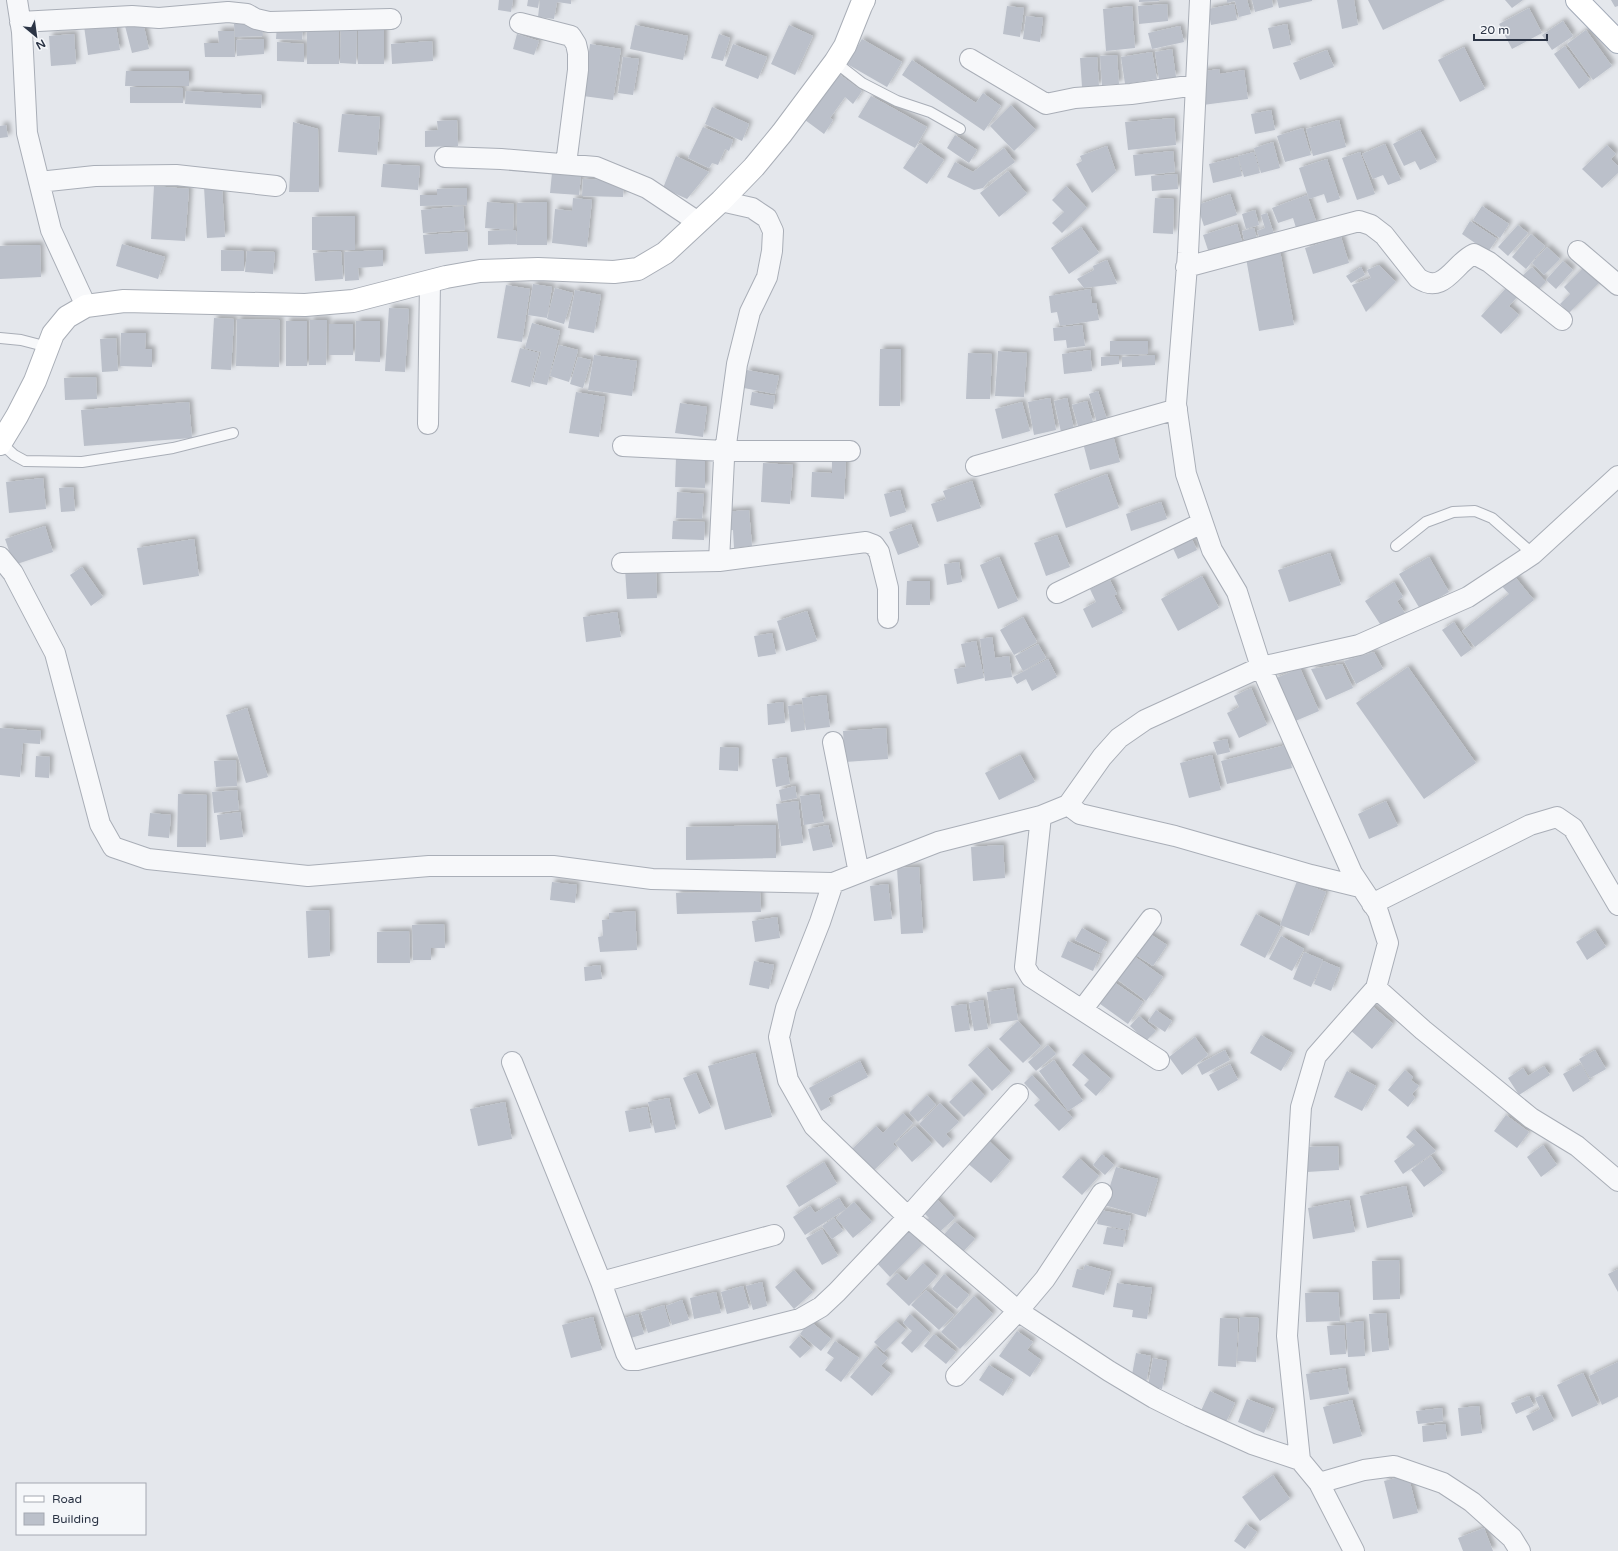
<svg xmlns="http://www.w3.org/2000/svg" width="1618" height="1551" viewBox="0 0 1618 1551" font-family="'Varela Round',sans-serif">
<style>
.building{fill:#bbc0ca;filter:url(#shadow)}
.lines{fill:none;stroke-linecap:round;stroke-linejoin:round}
.lane-casing{stroke:#a9aeb7;stroke-width:12}
.street-casing{stroke:#a9aeb7;stroke-width:22}
.secondary-casing{stroke:#a9aeb7;stroke-width:24}
.primary-casing{stroke:#a3abb8;stroke-width:24}
.lane{stroke:#f7f8fa;stroke-width:10}
.street{stroke:#f7f8fa;stroke-width:20}
.secondary{stroke:#fff;stroke-width:22}
.primary{stroke:#fff;stroke-width:22}
</style>
<defs>
<filter id="shadow"><feDropShadow dx="3.5" dy="-3.5" stdDeviation="2" flood-color="#0004"/></filter>
</defs>
<rect width="100%" height="100%" fill="#e4e7ec"/>
<path class="building" d="M499 0H513L511 12 498 10Z
M528 0H539L538 8 527 6Z
M540 0H571V4L557 2 554 19 538 17Z
M1139 0H1159V1L1139 2Z
M1227 0H1247L1251 14 1239 17 1235 1 1227 3Z
M1252 0H1272L1273 7 1255 12Z
M1277 0H1312V1L1279 8Z
M1337 0H1354L1358 25 1342 29Z
M1368 0H1445L1383 30Z
M1505 0H1523L1512 8Z
M1611 0H1618V6L1615 7Z
M1167 4 1168 21 1139 24 1138 6Z
M1234 4 1237 20 1211 25 1208 9Z
M1007 6 1024 8 1020 37 1003 34Z
M1132 6 1135 48 1106 51 1103 9Z
M1529 8 1542 33 1512 49 1499 24Z
M1026 16 1043 18 1040 42 1023 39Z
M142 18 149 49 132 53 124 22Z
M115 20 120 50 88 55 84 26Z
M1563 21 1573 36 1552 50 1542 35Z
M262 23 263 36 235 37 234 24Z
M277 24 303 25 302 40 276 39Z
M358 24H384V64H358Z
M1287 24 1291 45 1273 49 1268 28Z
M635 25 688 36 683 60 630 49Z
M789 25 813 36 795 75 771 64Z
M1180 26 1184 42 1152 49 1148 33Z
M307 28H339V64H307Z
M341 28 357 29 356 64 340 63Z
M1586 30 1612 66 1593 80 1567 44Z
M218 31H234L235 57H205L204 43H219Z
M74 34 76 64 51 66 49 36Z
M517 34 539 41 534 55 513 49Z
M719 34 730 38 723 61 711 58Z
M264 39V54L237 56 236 40Z
M862 39 902 62 887 87 847 64Z
M432 41 433 61 392 64 391 44Z
M277 42 304 44V62L277 61Z
M590 44 621 49 613 100 583 96Z
M733 44 767 57 758 79 725 66Z
M1565 46 1590 80 1579 89 1554 54Z
M1464 47 1485 89 1460 102 1438 60Z
M1172 49 1176 77 1159 80 1155 52Z
M1327 50 1334 67 1300 80 1293 63Z
M1152 52 1157 79 1125 84 1121 57Z
M1117 55 1119 84 1102 85 1100 56Z
M623 57 639 59 633 95 618 93Z
M1097 57 1099 86 1082 87 1080 58Z
M912 60 976 103 983 93 1001 106 984 131 902 75Z
M1219 69 1220 74 1244 70 1248 99 1203 105 1198 72Z
M126 71H189V86H125Z
M839 74 862 91 853 104 845 97 830 118 833 120 824 134 805 120Z
M130 87 183 88V103H130Z
M186 91 262 95 261 108 185 104Z
M871 96 927 127 915 148 858 117Z
M1011 105 1036 130 1014 151 990 126Z
M712 107 749 124 742 141 705 124Z
M1271 110 1275 130 1255 134 1251 114Z
M342 114 380 117 377 155 338 152Z
M1174 118 1176 145 1128 150 1125 122Z
M457 120 458 146 425 147V131L438 130 437 121Z
M1339 120 1346 147 1313 156 1306 129Z
M293 122 318 129 319 192H289Z
M6 125 8 137 0 138V126Z
M703 127 733 140 729 151 725 149 718 165 712 163 709 168 688 158Z
M1303 128 1311 155 1285 162 1277 136Z
M1420 130 1437 162 1420 170 1415 161 1404 166 1393 144Z
M955 135 977 150 969 163 947 148Z
M1273 142 1280 168 1261 173 1254 148Z
M920 143 944 160 927 184 903 168Z
M1385 144 1401 180 1388 185 1383 175 1373 179 1362 154Z
M1607 145 1616 154 1611 159 1618 166V173L1602 188 1582 169Z
M1107 146 1116 172 1092 193 1076 164 1082 161 1080 156Z
M1004 148 1015 162 988 182 983 188 974 190 947 177 955 162 973 172Z
M1173 151 1175 172 1135 176 1133 155Z
M1254 152 1260 173 1244 177 1238 156Z
M1360 152 1375 194 1357 200 1342 158Z
M676 156 709 172 687 199 663 188Z
M1238 157 1242 176 1213 183 1209 164Z
M1327 159 1340 199 1327 203 1324 194 1309 199 1299 168Z
M383 164 420 166 418 190 381 187Z
M1008 171 1027 194 999 217 980 193Z
M552 173 581 175 579 195 550 193Z
M1177 174 1178 189 1152 191 1151 176Z
M583 179 624 181 623 197 582 196Z
M154 186 189 189 185 241 151 239Z
M222 186 225 237 207 238 204 187Z
M1066 186 1087 208 1062 233 1052 223 1064 212 1052 200Z
M467 188V205L420 206V195H437V189Z
M1230 194 1237 215 1204 226 1197 205Z
M1307 195 1317 224 1297 231 1293 218 1278 223 1272 208Z
M573 198 592 200 587 247 552 243 555 209 572 211Z
M1155 198 1174 199 1173 234 1153 233Z
M487 202 514 204 513 230 485 228Z
M547 202V245H517V203Z
M463 206 465 230 423 233 421 210Z
M1482 206 1509 224 1500 238 1473 220Z
M1255 210 1259 225 1246 229 1242 214Z
M1267 213 1274 234 1260 239 1257 231 1265 228 1261 215Z
M355 216V250H312V217Z
M1470 221 1497 239 1488 252 1462 234Z
M1237 224 1243 245 1210 256 1203 235Z
M1518 225 1528 233 1508 256 1498 247Z
M1081 227 1099 253 1069 274 1051 248Z
M1254 228 1257 239 1245 243 1242 231Z
M516 230 517 244 488 245V231Z
M467 232 468 251 425 254 423 235Z
M1531 234 1545 246 1526 269 1512 257Z
M1341 237 1349 263 1313 274 1305 248Z
M122 244 165 257 158 279 116 266Z
M40 245 41 277 0 279V246Z
M1547 247 1560 259 1544 275 1532 263Z
M221 250 244 251V271H221Z
M383 250V266L358 268 359 280 345 281 344 252Z
M247 251 275 252 273 274 245 272Z
M341 251 343 279 315 281 313 253Z
M1280 251 1294 325 1259 331 1246 258Z
M1107 260 1117 284 1084 288 1077 279 1094 270 1093 266Z
M1563 261 1573 270 1556 289 1546 280Z
M1379 265 1396 282 1366 312 1352 285 1371 278 1367 270Z
M1361 267 1365 275 1351 283 1346 276Z
M1532 267 1546 282 1535 293 1521 277Z
M1583 268 1599 283 1569 313 1560 304 1570 294 1564 287Z
M533 284 552 287 547 318 528 315Z
M506 285 530 289 522 342 497 338Z
M1507 287 1518 296 1509 306 1519 315 1501 334 1481 316Z
M555 288 573 293 564 324 547 319Z
M1090 289 1092 303H1096L1099 320 1060 326 1057 312 1051 313 1049 296Z
M575 290 601 295 594 333 568 328Z
M389 308 409 309 405 372 385 371Z
M214 318 234 319 231 370 211 369Z
M237 319 280 320 279 367 236 366Z
M310 320H327L326 365H309Z
M286 321H307V366H286Z
M356 321H380V362L355 361Z
M532 323 560 331 547 385 533 382 541 352 525 348Z
M329 324H353V355H329Z
M1082 325 1085 346 1067 348 1066 340 1054 341 1053 328Z
M121 333H146L145 349H152V367L120 366Z
M116 338 118 371 102 372 100 339Z
M1110 341H1148V354L1110 355Z
M559 345 578 350 569 382 550 376Z
M520 348 539 353 530 387 511 382Z
M880 349H901L900 406H879Z
M1090 350 1092 371 1064 374 1062 354Z
M998 351 1027 353 1024 397 995 396Z
M968 353 992 354 990 399H966Z
M594 355 637 361 632 396 588 390Z
M1155 355V365L1122 367V357Z
M1119 356V364L1101 366V357Z
M578 357 591 360 583 388 570 384Z
M747 370 779 376 775 394 744 388Z
M96 377 97 399 65 400 64 378Z
M1098 391 1107 420 1097 423 1089 394Z
M576 392 605 397 599 437 569 433Z
M752 392 775 396 773 409 750 405Z
M1050 398 1056 430 1034 435 1028 402Z
M1067 398 1074 429 1061 432 1054 401Z
M1087 401 1093 422 1078 426 1072 405Z
M189 402 192 438 84 446 81 410Z
M1022 402 1030 431 1002 439 995 409Z
M680 403 707 407 703 437 675 433Z
M1112 431 1120 462 1090 470 1082 439Z
M676 458H705V488L675 487Z
M832 458 846 459 844 499 811 497 812 472 832 473Z
M763 463 793 465 790 504 761 502Z
M1107 474 1119 508 1066 528 1054 494Z
M43 478 46 509 9 513 6 482Z
M972 481 981 508 937 522 931 504 946 499 943 491Z
M73 487 75 511 61 512 59 488Z
M900 490 906 512 890 517 884 494Z
M677 492 704 494 702 519 676 518Z
M1161 502 1167 519 1131 531 1126 514Z
M749 510 752 546 734 548 733 530 724 531 723 512Z
M673 521 705 522 704 540 672 539Z
M911 524 919 547 898 555 889 532Z
M45 526 53 552 14 565 5 539Z
M1057 535 1070 567 1046 576 1034 543Z
M1190 535 1197 550 1178 559 1171 544Z
M194 539 199 576 143 585 137 548Z
M1330 553 1341 585 1289 602 1278 570Z
M999 557 1018 601 998 609 980 565Z
M1429 557 1449 592 1420 609 1399 574Z
M959 562 962 582 947 585 944 564Z
M82 567 103 597 91 606 70 575Z
M656 567 657 598 627 599 625 569Z
M1511 572 1534 600 1475 647 1462 631 1509 594 1498 582Z
M1202 576 1219 608 1178 631 1161 599Z
M1110 580 1117 594 1114 595 1123 613 1092 628 1083 609 1096 602 1090 589Z
M907 581H930V605H906Z
M1394 582 1403 597 1397 601 1405 613 1382 627 1365 601Z
M807 611 817 641 786 651 777 621Z
M617 612 621 637 586 642 583 617Z
M1023 617 1037 642 1014 655 1000 630Z
M1454 622 1472 649 1461 657 1442 630Z
M772 633 776 654 758 657 754 636Z
M992 637 995 658 1009 656 1012 677 985 681 980 639Z
M976 641 984 678 957 684 954 669 966 667 961 644Z
M1038 644 1046 658 1023 671 1015 656Z
M1374 652 1383 669 1356 684 1344 661Z
M1048 659 1057 677 1032 691 1026 679 1017 684 1013 677Z
M1342 664 1353 688 1326 700 1311 669Z
M1408 667 1476 763 1424 799 1356 703Z
M1300 668 1319 711 1293 722 1274 679Z
M1251 688 1267 725 1239 738 1227 713 1239 707 1234 696Z
M826 695 830 727 806 730 802 698Z
M783 702 785 723 768 725 767 704Z
M802 704 805 730 791 732 788 706Z
M247 708 268 777 246 783 226 715Z
M0 728 41 731 40 744 23 743 20 777 0 775Z
M886 728 888 759 845 762 843 731Z
M1227 739 1230 752 1217 755 1213 742Z
M1286 745 1292 768 1227 784 1221 761Z
M720 747 739 748 738 771 719 770Z
M1020 755 1035 782 999 800 985 773Z
M1212 755 1221 790 1189 798 1180 763Z
M36 756 50 757 49 778 35 777Z
M786 757 790 784 776 787 772 759Z
M236 760 237 786 216 787 214 761Z
M795 786 797 798 781 801 779 790Z
M237 790 239 810 214 813 212 792Z
M178 794 207 795 206 847H177Z
M819 794 824 822 804 825 800 796Z
M798 801 803 843 781 846 776 804Z
M1386 801 1398 826 1369 839 1358 814Z
M240 812 243 837 220 840 217 815Z
M150 813 171 815 169 838 148 836Z
M776 825V858L686 860V827Z
M828 825 833 847 813 851 808 829Z
M1003 845 1005 878 973 881 971 847Z
M919 867 923 933 901 934 897 868Z
M1297 881 1326 892 1309 936 1280 925Z
M552 882 577 885 575 903 550 900Z
M888 884 892 919 874 921 870 886Z
M760 891 761 912 677 914 676 893Z
M329 910 330 956 308 958 306 911Z
M635 911 637 950 600 952 598 937 603 936 602 920 609 919V913Z
M1256 914 1281 927 1265 958 1240 945Z
M777 917 780 938 755 942 752 921Z
M444 924 445 948H431V960H413L412 925Z
M1082 928 1107 942 1101 953 1075 940Z
M1595 930 1606 947 1587 960 1576 942Z
M409 931 410 963H377V932Z
M1147 932 1167 945 1153 966 1133 953Z
M1281 936 1304 949 1292 971 1269 959Z
M1068 941 1100 955 1093 971 1061 957Z
M1304 952 1323 960 1311 987 1293 979Z
M1131 954 1163 977 1146 1001 1114 977Z
M754 961 774 965 769 989 749 985Z
M1323 961 1340 968 1331 991 1314 984Z
M600 965 602 979 585 981 584 967Z
M1111 980 1143 1002 1128 1024 1096 1001Z
M1013 988 1018 1020 991 1024 987 992Z
M983 1000 988 1029 974 1031 969 1003Z
M966 1004 970 1030 955 1032 951 1006Z
M1371 1005 1393 1024 1372 1049 1350 1030Z
M1156 1010 1172 1021 1165 1032 1148 1021Z
M1139 1016 1156 1031 1146 1041 1130 1026Z
M1018 1021 1041 1046 1023 1063 999 1039Z
M1261 1035 1292 1053 1281 1071 1250 1053Z
M1195 1037 1208 1055 1182 1075 1169 1057Z
M1048 1045 1056 1054 1036 1071 1028 1062Z
M987 1047 1011 1073 992 1091 968 1065Z
M1225 1050 1230 1060 1202 1075 1197 1065Z
M1595 1050 1606 1069 1590 1078 1579 1059Z
M755 1053 772 1117 725 1130 708 1066Z
M1082 1053 1111 1079 1096 1096 1084 1085 1089 1080 1072 1065Z
M1054 1060 1083 1101 1068 1111 1039 1071Z
M860 1061 868 1077 828 1098 831 1105 821 1111 809 1088Z
M1230 1064 1238 1080 1218 1091 1209 1075Z
M1581 1064 1590 1081 1573 1092 1563 1074Z
M1544 1066 1550 1075 1519 1095 1508 1078 1523 1068 1528 1076Z
M1405 1070 1413 1077 1411 1080 1419 1086 1412 1094 1415 1098 1408 1107 1388 1090Z
M1347 1071 1376 1086 1362 1111 1334 1097Z
M696 1073 711 1108 699 1114 683 1078Z
M1032 1075 1073 1118 1059 1131 1034 1105 1040 1100 1024 1083Z
M971 1081 985 1096 964 1117 949 1102Z
M927 1095 936 1105 918 1122 909 1113Z
M669 1098 676 1129 655 1133 648 1102Z
M505 1102 512 1139 478 1146 470 1109Z
M940 1103 959 1122 946 1134 951 1140 943 1148 919 1124Z
M647 1107 651 1128 629 1132 625 1111Z
M903 1113 913 1123 893 1144 897 1148 869 1175 848 1153 876 1126 883 1133Z
M1506 1115 1529 1132 1517 1148 1494 1131Z
M915 1126 932 1144 912 1162 895 1143Z
M1414 1129 1436 1151 1403 1174 1394 1161 1415 1145 1406 1137Z
M987 1139 1010 1161 991 1183 966 1162Z
M1543 1145 1557 1165 1541 1177 1527 1157Z
M1338 1146 1339 1170 1307 1172V1147Z
M1102 1154 1114 1165 1105 1175 1093 1165Z
M1431 1156 1443 1173 1424 1187 1411 1170Z
M1079 1158 1099 1176 1082 1195 1062 1177Z
M824 1162 837 1184 799 1207 786 1186Z
M1116 1167 1158 1179 1146 1217 1104 1205Z
M1406 1186 1413 1217 1367 1228 1360 1196Z
M933 1195 955 1218 935 1236 923 1223 929 1218 919 1208Z
M839 1198 846 1209 805 1235 793 1217 810 1206 815 1213Z
M1349 1200 1355 1232 1313 1239 1308 1208Z
M854 1202 872 1222 853 1238 836 1218Z
M1100 1210 1131 1216 1128 1230 1097 1224Z
M834 1218 843 1231 832 1239 822 1226Z
M955 1222 975 1239 960 1255 941 1238Z
M1107 1227 1126 1231 1123 1247 1103 1244Z
M822 1229 838 1256 822 1265 806 1238Z
M907 1229 922 1245 890 1277 875 1261Z
M1399 1260 1400 1299 1373 1300 1372 1261Z
M923 1263 937 1276 909 1306 886 1284 897 1273 906 1281Z
M1085 1265 1111 1272 1104 1295 1072 1287 1077 1269 1083 1270Z
M1618 1269V1292L1608 1274Z
M794 1270 813 1292 794 1309 775 1287Z
M944 1274 969 1295 957 1309 932 1289Z
M762 1282 767 1306 753 1310 746 1286Z
M1117 1283 1152 1288 1147 1319 1132 1317 1133 1310 1113 1307Z
M743 1286 749 1308 727 1314 721 1292Z
M926 1290 954 1315 939 1330 911 1305Z
M716 1292 721 1313 694 1319 690 1298Z
M1338 1292 1340 1321 1306 1322 1305 1293Z
M974 1296 993 1314 960 1349 941 1332Z
M682 1300 689 1320 672 1325 666 1306Z
M664 1305 670 1326 648 1333 641 1312Z
M1386 1313 1389 1350 1372 1352 1369 1314Z
M638 1314 644 1334 624 1340 619 1320Z
M910 1314 930 1333 912 1353 901 1343 912 1331 903 1323Z
M593 1317 602 1350 571 1358 562 1325Z
M1240 1317 1259 1318 1256 1362 1237 1361Z
M1220 1318 1238 1319 1236 1367 1218 1366Z
M810 1321 831 1339 821 1351 800 1334Z
M896 1321 906 1330 884 1352 874 1342Z
M1363 1321 1365 1356 1348 1357 1346 1323Z
M1344 1325 1346 1354 1330 1355 1327 1326Z
M1017 1331 1033 1342 1027 1350 1041 1360 1030 1377 999 1356Z
M934 1334 956 1352 946 1364 924 1346Z
M799 1336 811 1348 800 1358 789 1347Z
M835 1341 859 1358 841 1382 825 1370 834 1358 827 1353Z
M875 1347 888 1358 881 1366 891 1374 872 1396 850 1377Z
M1136 1353 1151 1356 1146 1383 1131 1380Z
M1153 1358 1167 1361 1162 1389 1148 1386Z
M1618 1362V1397L1602 1405 1589 1376Z
M989 1365 1013 1380 1003 1396 979 1380Z
M1345 1368 1349 1394 1310 1400 1306 1374Z
M1583 1373 1598 1405 1572 1417 1557 1385Z
M1210 1391 1235 1403 1225 1424 1200 1413Z
M1542 1395 1554 1421 1533 1431 1526 1416 1540 1409 1535 1398Z
M1529 1396 1534 1406 1516 1414 1511 1403Z
M1247 1399 1274 1409 1264 1433 1238 1422Z
M1352 1400 1362 1436 1333 1444 1323 1407Z
M1479 1406 1482 1433 1461 1436 1458 1408Z
M1442 1408 1443 1421 1418 1424 1416 1411Z
M1445 1424 1447 1439 1423 1442 1422 1426Z
M1273 1475 1290 1499 1260 1521 1242 1497Z
M1408 1475 1418 1513 1393 1519 1384 1481Z
M1246 1524 1257 1532 1245 1549 1234 1541Z
M1484 1528 1493 1551H1463L1458 1538Z"/>
<g class="lines">
<defs>
<path id="lane" d="M835 62 862 83 897 101 930 112 960 129
M0 338 21 340 48 347
M1 443 14 455 25 461 82 462 173 448 233 433
M1396 546 1426 522 1453 512 1475 511 1492 518 1533 554"/>
<path id="street" d="M17 0 22 32 27 133 51 230 86 306
M1200 0 1188 253 1176 404 1186 474 1212 550 1237 592 1261 667 1352 873 1378 912 1388 943 1376 988 1316 1056 1301 1107 1287 1336 1300 1460 1319 1483 1354 1551
M20 22 132 16 159 18 228 12 247 14 256 19 269 22 391 19
M520 23 571 36 576 44 578 53V70L566 164
M970 59 1046 104 1075 98 1131 94 1196 85
M445 157 501 159 596 167 647 188 698 222
M39 182 95 176 176 175 276 186
M1578 251 1618 285
M1186 267 1359 221 1371 225 1384 235 1418 278C1444 296 1454 263 1474 254L1489 262 1562 320
M428 424 430 281
M623 446 725 451H850
M976 466 1177 409
M0 557 13 573 55 653 100 824 113 847 148 859 308 876 429 866H553L652 879 833 883 938 842 1041 816 1068 805 1102 757 1119 738 1145 720 1261 667 1359 645 1468 597 1533 554 1618 476
M719 561 724 459 737 364 750 312 767 277 772 251 773 231 767 218 752 208 721 201
M622 563 719 561 866 542 874 545 879 552 888 588V618
M1057 593 1202 523
M833 742 859 873
M1068 805 1080 814 1175 836 1311 875 1360 887
M1041 816 1025 967 1031 977 1159 1060
M833 883 820 922 786 1008 779 1037 788 1080 814 1126 908 1217 1018 1311 1109 1371 1154 1398 1190 1416 1252 1444 1300 1460
M1372 904 1530 825 1557 817 1573 828 1618 905
M1376 988 1423 1030 1531 1118 1577 1146 1618 1181
M1082 1010 1151 919
M512 1062 601 1282 626 1353 630 1360H637L800 1319 821 1307 837 1292 908 1217 1018 1094
M601 1282 774 1235
M956 1376 1018 1311 1045 1279 1102 1193
M1319 1483 1364 1470 1394 1466 1443 1483 1472 1502 1512 1538 1520 1551"/>
<path id="secondary" d="M0 444 17 416 35 381 53 334 67 317 86 306 124 301 305 305 353 301 446 277 480 271 538 269 614 272 638 269 665 253 721 201 754 167 782 133 835 62 845 46 861 6 864 0"/>
<path id="primary" d="M1577 0 1618 42"/>
</defs>
<use href="#lane" class="lane-casing"/>
<use href="#street" class="street-casing"/>
<use href="#secondary" class="secondary-casing"/>
<use href="#primary" class="primary-casing"/>
<use href="#lane" class="lane"/>
<use href="#street" class="street"/>
<use href="#secondary" class="secondary"/>
<use href="#primary" class="primary"/>
</g>
<rect x="16" y="1483" width="130" height="52" fill="#f4f6f9" stroke="#a4a8b1"/>
<rect x="24" y="1496" width="20" height="6" fill="#ffffff" stroke="#a4a8b1"/>
<text x="52" y="1503" font-size="12" fill="#2b3445">Road</text>
<rect x="24" y="1513" width="20" height="12" fill="#bbc0ca" stroke="#a4a8b1"/>
<text x="52" y="1523" font-size="12" fill="#2b3445">Building</text>
<g transform="translate(36 36) rotate(151)" stroke="#f4f6f9" stroke-width="3" paint-order="stroke">
<path d="M0-3L7 15L0 10L-7 15Z" fill="#2b3445"/>
<text y="-6" font-size="11" font-weight="bold" text-anchor="middle" fill="#2b3445">N</text>
</g>
<path d="M1474 34v6h73v-6" fill="none" stroke="#2b3445" stroke-width="2"/>
<text x="1480" y="34" font-size="12" fill="#2b3445" stroke="#f4f6f9" stroke-width="3" paint-order="stroke">20 m</text>
</svg>
